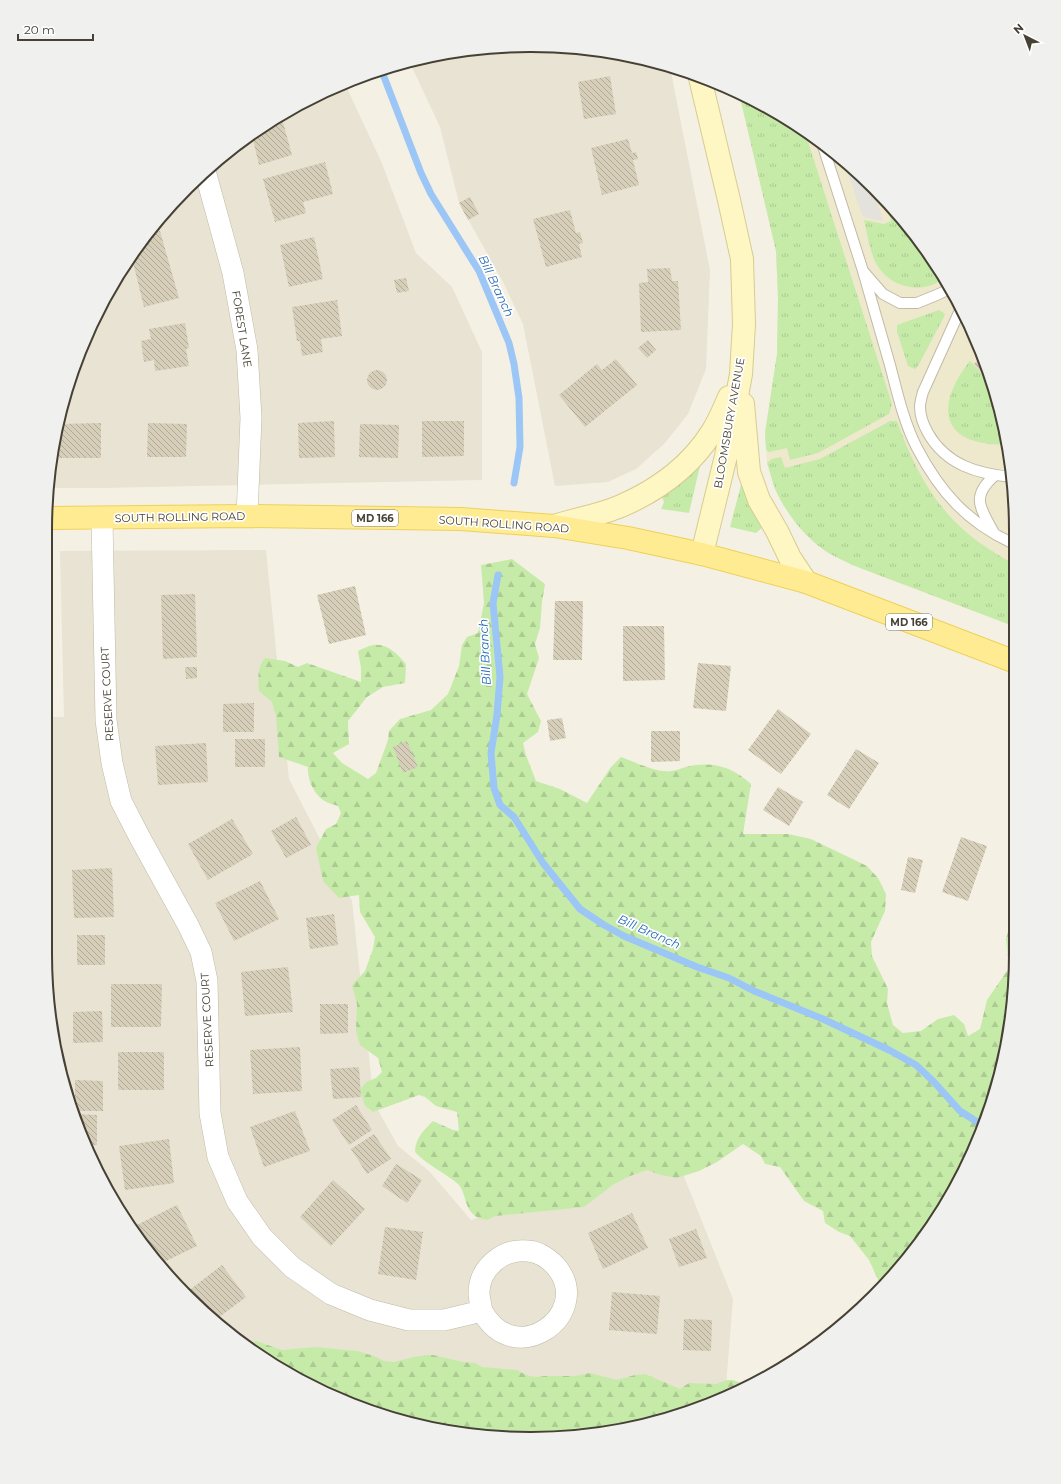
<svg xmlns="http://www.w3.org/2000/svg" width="1061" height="1484" viewBox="0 0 1061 1484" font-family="Montserrat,sans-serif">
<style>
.residential{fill:#e8e3d2}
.education{fill:#eee8cd}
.grass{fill:url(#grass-tufts)}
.forest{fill:url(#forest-firs)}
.parking{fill:#e4e2dd}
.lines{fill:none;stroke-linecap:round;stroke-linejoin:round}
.stream{stroke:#9bc6f6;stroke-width:7}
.building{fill:url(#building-back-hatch)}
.lane-casing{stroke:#c0baa6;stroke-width:12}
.street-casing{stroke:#c0baa6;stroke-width:22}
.secondary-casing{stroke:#d7cc90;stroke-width:24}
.primary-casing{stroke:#edd159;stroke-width:24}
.lane{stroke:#fff;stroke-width:10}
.street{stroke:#fff;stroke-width:21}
.secondary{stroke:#fff7c3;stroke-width:22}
.primary{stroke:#ffec92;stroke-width:22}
.labels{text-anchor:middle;stroke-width:3.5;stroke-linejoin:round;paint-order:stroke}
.shield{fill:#fff;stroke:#7e7a71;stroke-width:1}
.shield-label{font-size:10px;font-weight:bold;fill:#464134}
.street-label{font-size:11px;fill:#464134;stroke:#fff}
.water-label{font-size:12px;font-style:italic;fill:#256aba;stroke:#fff}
.rim{fill:none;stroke:#464134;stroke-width:2}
</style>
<defs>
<pattern id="grass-tufts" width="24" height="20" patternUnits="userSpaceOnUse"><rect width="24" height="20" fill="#c6eba9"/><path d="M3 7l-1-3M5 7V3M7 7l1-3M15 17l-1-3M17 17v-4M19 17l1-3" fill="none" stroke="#abcb92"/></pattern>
<pattern id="forest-firs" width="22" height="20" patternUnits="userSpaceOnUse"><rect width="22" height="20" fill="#c6eba9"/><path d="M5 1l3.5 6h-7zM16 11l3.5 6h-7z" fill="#abcb92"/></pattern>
<pattern id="building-back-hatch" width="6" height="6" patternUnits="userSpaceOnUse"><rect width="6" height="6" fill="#d6ceb9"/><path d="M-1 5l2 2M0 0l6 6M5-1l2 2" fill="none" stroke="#afa997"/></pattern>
</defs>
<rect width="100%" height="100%" fill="#f4f1e4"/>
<path class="residential" d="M562 46 656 62 670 67 710 270 706 369 688 414 665 443 636 469 608 482 555 486 523 324 503 282 459 203 440 127 410 63 467 49Z
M345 84 381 161 416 253 452 287 482 352V480L103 488H49L54 436 82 345 110 288 165 211 211 165 288 110Z
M266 550 289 779 352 901 374 1103 398 1146 429 1171 471 1220 675 1154 733 1299 725 1398 717 1402 308 1384 210 1318 127 1223 82 1140 62 1079 45 953V717H64L60 551Z"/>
<path class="education" d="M739 93 745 95 826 145 896 211 951 288 979 344 1012 467 1013 624 778 493 767 463 765 433 777 354 778 298 776 251Z"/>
<path class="grass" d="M739 93 745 95 805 132 892 404 889 414 818 453 790 460 787 448 769 452 766 450 765 433 777 354 778 298 776 251Z
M886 201 896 211 944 278C921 297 885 286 874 259 869 247 867 232 864 220L884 224 891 221Z
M939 310 945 314 943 319 918 366 915 369 908 366 897 332V325Z
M970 361 989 381 1006 444C995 445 985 444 975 441 931 428 950 385 970 361Z
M890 421H897C915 472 939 516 986 547 994 552 1003 559 1012 562L1013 626 852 565C845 561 837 558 830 554 807 540 786 514 775 489 772 481 770 472 767 463L772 459 781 457 785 468 820 459Z
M700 466 689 513 661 509 664 502 662 497 681 484Z
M742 481 763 527 756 533 730 527Z"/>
<path class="forest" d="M512 559 545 584 542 602 540 628 535 644 539 658 527 694 541 721 538 732 523 743 526 755 536 781 560 789 587 803 611 767 621 757C635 762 656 773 671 771 676 771 681 768 686 767 712 761 731 766 751 784L743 834H788L811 839 867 866 878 878 886 894 885 911 871 942 872 956 888 989 887 1003 893 1025 903 1033 921 1031 938 1019 954 1015 964 1024 968 1036 980 1029 987 1000 1009 968 1006 939 1008 931 1015 919V985L1000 1079 966 1168 916 1249 881 1286 869 1260 850 1236 839 1232 825 1223 823 1211 804 1201 780 1167 765 1164 761 1156 743 1144 717 1162 699 1171 677 1178 661 1175 647 1170 630 1176 614 1184 584 1207 495 1216 487 1220C483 1219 476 1218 473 1214 464 1206 466 1192 458 1184 444 1172 428 1166 415 1152 415 1138 424 1130 433 1121L453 1130 459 1131 457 1112 436 1106 425 1097 419 1095 373 1112 365 1106 360 1090 366 1082 376 1078 382 1072 378 1058 360 1045 356 1031 357 1004 352 985 365 971 373 949 375 937 360 912 359 895 339 898 323 881 316 848 326 829 336 824 341 813 338 806C333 804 327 803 323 800 313 793 307 778 308 767L279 757 276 716 272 702 259 691C258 679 257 668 265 658L285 661 298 667 307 663 361 682V668L358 651C362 649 368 646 373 645 388 643 397 654 406 664L405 683 383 687 367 697 348 721 349 744 333 753 342 763 368 779 376 773 388 740 389 731 400 719 431 710 448 694 459 666 462 645 467 637 478 633 484 603 481 565Z
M256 1341 282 1350 316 1347 357 1351 374 1356 384 1361 394 1362 414 1357 426 1355H433L463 1362 475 1363 482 1367 517 1370 526 1375 535 1377 546 1376H575L590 1373 617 1380 635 1375 645 1374 680 1389 689 1383 716 1384 727 1380H733L749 1386 716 1402 594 1435H467L405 1422 316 1389 248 1344Z"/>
<path class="parking" d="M844 162 873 189 883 221 863 217Z"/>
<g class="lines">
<path class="stream" d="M381 69 421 173 431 194 479 271 509 343 514 364 519 398 520 447 514 483
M498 575 493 603 500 677 497 715 491 753 494 788 500 805 514 817 543 863 580 909 604 925 624 936 697 967 729 978 754 991 823 1019 889 1050 916 1065 934 1082 960 1111 982 1125"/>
</g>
<path class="building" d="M573 48 594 51 575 55Z
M610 76 616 114 584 119 578 82Z
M281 115 292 155 259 165 252 135Z
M628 139 632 153 636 152 638 159 633 160 639 185 602 195 591 148Z
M325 162 333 194 303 202 306 213 275 222 263 179Z
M470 197 479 214 468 220 459 203Z
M570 210 576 233 580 232 583 243 579 244 582 257 546 267 533 219Z
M160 231 179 298 144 307 132 258 149 234Z
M314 237 323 279 289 287 280 245Z
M670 268 672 281H678L681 330 641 332 639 283 648 282 647 269Z
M406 278 409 291 397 293 394 280Z
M337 300 342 336 321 339 323 352 302 356 300 341H297L292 307Z
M185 323 189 348 186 349 189 366 155 371 154 360 144 362 141 341 151 339 149 329Z
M648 340 656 350 647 358 638 348Z
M982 357 988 380 974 364Z
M616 359 637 385 585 427 559 395 597 364 602 370Z
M367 380a10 10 0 1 1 20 0a10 10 0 1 1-20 0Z
M334 421 335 457 299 458 298 423Z
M422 421H464V456L422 457Z
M101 423V458H59V424Z
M148 423 187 424 186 457H147Z
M360 424 399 425 398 458 359 457Z
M355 586 366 635 329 644 317 595Z
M195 594 197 657 163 659 161 595Z
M555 601H583L582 660H553Z
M623 626H664L665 680 623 681Z
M698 663 731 666 726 711 693 708Z
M185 667H197V678L186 679Z
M254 703V732H223V704Z
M778 709 811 734 781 774 748 750Z
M562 718 566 738 550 741 547 720Z
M651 731H680V761L651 762Z
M235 739H265V767H235Z
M407 741 418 767 403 773 393 747Z
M206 743 208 782 158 785 155 746Z
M856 749 879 763 849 809 827 795Z
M778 787 803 802 789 826 763 810Z
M296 817 311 845 286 858 271 831Z
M232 819 253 854 208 880 188 844Z
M961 837 987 846 968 901 942 892Z
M908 857 923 860 915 893 901 890Z
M112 868 114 917 74 918 72 870Z
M260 881 279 919 234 941 215 903Z
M334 914 338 945 310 949 306 918Z
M77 935H105V965H77Z
M288 967 293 1012 245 1016 241 972Z
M111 984H162L161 1027H111Z
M320 1004H348V1033L320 1034Z
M102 1011 103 1042 73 1043V1012Z
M300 1047 302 1091 253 1094 250 1050Z
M118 1052H164V1090H118Z
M359 1067 361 1097 333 1099 330 1069Z
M75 1080 103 1081V1111H75Z
M356 1105 372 1130 349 1145 332 1120Z
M295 1111 310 1151 264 1167 250 1127Z
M73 1114 97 1115V1145H85Z
M374 1134 391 1159 367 1174 351 1149Z
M169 1139 174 1183 125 1190 119 1146Z
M396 1164 422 1180 407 1203 382 1186Z
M333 1180 365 1209 331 1246 300 1217Z
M177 1205 197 1246 162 1263 142 1241 135 1226Z
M632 1213 648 1248 603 1269 588 1233Z
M385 1227 423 1232 416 1280 378 1274Z
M696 1229 707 1258 679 1267 669 1239Z
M222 1265 246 1297 214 1321 210 1318 187 1292Z
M612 1292 660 1296 657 1334 609 1330Z
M684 1319 712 1320 711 1351 683 1350Z"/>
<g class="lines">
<defs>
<path id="lane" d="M822 143 863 271 883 294 900 303H917L939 294 951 288
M863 271C872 302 881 333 890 365 897 392 904 423 917 448 940 492 967 522 1012 543
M961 308 923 392C922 396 920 402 920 407 920 416 924 426 928 433 946 465 978 474 1012 477
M994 533C981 508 970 498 994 476"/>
<path id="street" d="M205 171 233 273 247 350 251 418 247 516
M102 519 106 720 112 763 121 801 139 836 188 925 201 952 207 981 210 1113 218 1157 237 1201 262 1237 292 1267 331 1294 370 1310 409 1320H444L482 1311C481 1305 479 1298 479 1293 479 1268 503 1248 528 1251 540 1252 551 1260 558 1269 592 1315 515 1371 482 1311"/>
<path id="secondary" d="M700 78 729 200 742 259 744 324 741 374 726 456 702 554
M743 404 749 472 759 500 777 531 790 558 806 582
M554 526C576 519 600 515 621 506 658 490 690 467 712 432 719 421 724 409 729 397"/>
<path id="primary" d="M46 518 247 516 461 519 554 526 628 538 702 554 806 582 1013 661"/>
</defs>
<use href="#lane" class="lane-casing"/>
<use href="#street" class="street-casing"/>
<use href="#secondary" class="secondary-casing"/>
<use href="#primary" class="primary-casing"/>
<use href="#lane" class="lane"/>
<use href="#street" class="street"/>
<use href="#secondary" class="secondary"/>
<use href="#primary" class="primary"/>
</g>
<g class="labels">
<g class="shield">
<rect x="352" y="510" width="46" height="16" rx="3"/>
<rect x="886" y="614" width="46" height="16" rx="3"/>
</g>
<g class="shield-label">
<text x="375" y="522">MD 166</text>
<text x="909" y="626">MD 166</text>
</g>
<g class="street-label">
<text transform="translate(242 329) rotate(81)" y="4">FOREST LANE</text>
<text transform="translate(729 423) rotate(-80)" y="4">BLOOMSBURY AVENUE</text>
<text transform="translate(180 517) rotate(-1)" y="4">SOUTH ROLLING ROAD</text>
<text transform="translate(504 524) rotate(4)" y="4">SOUTH ROLLING ROAD</text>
<text transform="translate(107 694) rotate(-93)" y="4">RESERVE COURT</text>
<text transform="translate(207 1020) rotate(-93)" y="4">RESERVE COURT</text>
</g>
<g class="water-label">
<text transform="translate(496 286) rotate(65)" y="4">Bill Branch</text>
<text transform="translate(485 652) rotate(-93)" y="4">Bill Branch</text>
<text transform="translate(649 932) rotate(24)" y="4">Bill Branch</text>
</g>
</g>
<path d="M0 0H1061V1484H0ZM530 52H531A478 478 0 0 1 1009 530V954A478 478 0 0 1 531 1432H530A478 478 0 0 1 52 954V530A478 478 0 0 1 530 52Z" fill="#f0f0ef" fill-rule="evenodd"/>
<path class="rim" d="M530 52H531A478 478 0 0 1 1009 530V954A478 478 0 0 1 531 1432H530A478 478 0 0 1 52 954V530A478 478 0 0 1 530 52Z"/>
<g transform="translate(1025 36) rotate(318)" stroke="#ffffff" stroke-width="3" paint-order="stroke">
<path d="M0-3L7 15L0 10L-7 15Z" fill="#464134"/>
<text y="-6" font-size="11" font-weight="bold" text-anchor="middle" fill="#464134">N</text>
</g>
<path d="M18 34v6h75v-6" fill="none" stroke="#464134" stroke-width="2"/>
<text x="24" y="34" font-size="12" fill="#464134" stroke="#ffffff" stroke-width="3" paint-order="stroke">20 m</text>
</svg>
